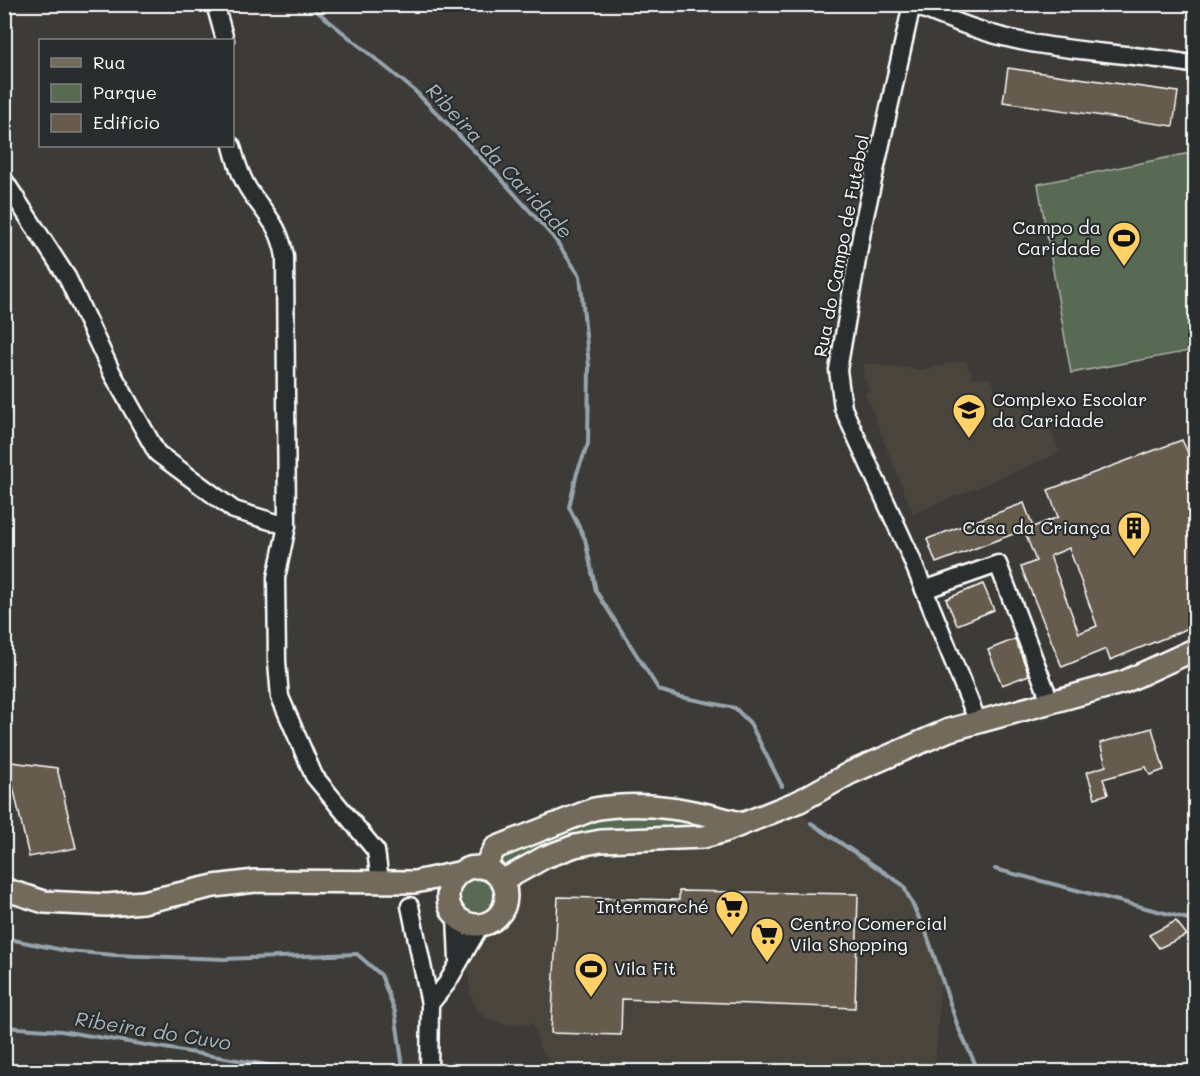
<svg xmlns="http://www.w3.org/2000/svg" width="1200" height="1076" viewBox="0 0 1200 1076" font-family="Mali,sans-serif">
<style>
.built{fill:#49453e}
.green{fill:#596a53;stroke:#acb4a9;stroke-width:1.5}
.lines{fill:none;stroke-linecap:round;stroke-linejoin:round}
.stream{stroke:#97a4ad;stroke-width:4}
.building{fill:#665b4d;stroke:#fff;stroke-width:1.5;fill-rule:evenodd}
.minor-casing{stroke:#fff;stroke-width:21}
.major-casing{stroke:#fff;stroke-width:26}
.minor{stroke:#2a2d2e;stroke-width:16}
.major{stroke:#726b5a;stroke-width:21}
.labels{text-anchor:middle;stroke-width:4.5;stroke-linejoin:round;paint-order:stroke}
.poi-label{font-size:18px;fill:#fff;stroke:#2a2d2e;text-anchor:end}
.street-label{font-size:18px;fill:#fff;stroke:#2a2d2e}
.water-label{font-size:20px;font-style:italic;fill:#a8b4ba;stroke:#2a2d2e}
</style>
<rect width="100%" height="100%" fill="#3c3b37"/>
<filter id="ink" filterUnits="userSpaceOnUse"><feTurbulence type="fractalNoise" baseFrequency=".0167" numOctaves="2"/><feDisplacementMap in="SourceGraphic" scale="12" xChannelSelector="R" yChannelSelector="G"/><feConvolveMatrix kernelMatrix="1 2 1 2 8 2 1 2 1" color-interpolation-filters="sRGB"/></filter>
<g filter="url(#ink)">
<path class="built" d="M965 360 973 378H991L996 393 1049 424 1060 453 913 514 865 393 870 391 863 376 864 363 921 370Z
M794 803 811 823 903 885 926 932 941 977 935 1071H559L540 1049 533 1024 506 1025 488 1019 477 1010 470 995 466 948 481 924 498 916 503 908 505 889 545 857Z"/>
<path class="green" d="M1195 152V350L1071 373 1038 184Z
M640 812 713 826 602 830 567 839 512 866H503L499 862 500 855 585 819Z
M456 895a19 19 0 1 1 38 0a19 19 0 1 1-38 0Z"/>
<g class="lines">
<path class="stream" d="M308 4 415 91 494 171 554 238 580 276 589 366 588 444 577 473 569 507 585 539 596 591 659 690 681 697 735 708 750 723 782 786
M811 823 903 885 926 932 958 1027 979 1072
M995 869 1196 921
M4 938 67 951 114 955 224 959 357 954 381 975 395 1012 403 1068
M4 1027 61 1031 280 1067 424 1068"/>
</g>
<path class="building" d="M1008 68 1178 92 1173 126 1003 102Z
M1182 440 1196 470V624L1182 631 1110 660 1106 649 1062 667 1021 567 1036 561 1024 530 936 563 927 539 1024 503 1033 527 1058 517 1048 490ZM1069 548 1097 626 1079 633 1050 556Z
M983 584 994 610 957 625 946 599Z
M1015 639 1029 675 1002 685 988 650Z
M1152 728 1164 770 1150 775 1146 767 1103 779 1108 794 1095 798 1087 772 1106 766 1100 743Z
M4 761 57 768 76 848 29 857 12 782 4 781Z
M679 891 858 894 855 1008 622 999 621 1035 551 1033 558 897 679 900Z
M1176 921 1187 935 1159 948 1149 935Z"/>
<g class="lines">
<defs>
<path id="minor" d="M215 4 225 40
M911 4C949 19 986 35 1026 42 1082 53 1139 54 1196 65
M912 4 863 225 838 370 843 408 910 555 978 722
M232 146C236 162 241 179 251 193 268 217 280 227 285 257L287 526 276 578 277 662 280 697 314 776 376 851 380 881
M4 180 67 277 112 373 157 453 234 510 287 526
M924 590 998 564 1050 701
M410 906 430 1004
M456 916 458 960
M429 1072 430 1004 447 983 481 924"/>
<path id="major" d="M448 896a29 29 0 1 1 58 0a29 29 0 1 1-58 0Z
M484 868 495 848 594 809C646 800 693 810 743 824
M502 881 545 857 575 846 601 841 704 837 725 831 800 801 850 773 949 730 1124 682 1196 649
M4 889 44 902 106 905 143 902 214 886 255 881 415 882 458 873"/>
</defs>
<use href="#minor" class="minor-casing"/>
<use href="#major" class="major-casing"/>
<use href="#minor" class="minor"/>
<use href="#major" class="major"/>
</g>
</g>
<defs>
<symbol id="stadium-pin" viewBox="-11 -11 22 30"><path d="M0 17L-7.5 6A9.5 9.5 0 1 1 7.5 6Z" fill="#ffd166" stroke="#2a2d2e"/><path d="M0-5a6.5 5 0 1 0 0 10a6.5 5 0 1 0 0-10ZM-3.5-1.8h7v3.6h-7Z" fill="#111"/></symbol>
<symbol id="school-pin" viewBox="-11 -11 22 30"><path d="M0 17L-7.5 6A9.5 9.5 0 1 1 7.5 6Z" fill="#ffd166" stroke="#2a2d2e"/><path d="M0-5L7-2L0 1L-7-2ZM-4 1L0 2.5L4 1V4Q0 6-4 4Z" fill="#111"/></symbol>
<symbol id="building-pin" viewBox="-11 -11 22 30"><path d="M0 17L-7.5 6A9.5 9.5 0 1 1 7.5 6Z" fill="#ffd166" stroke="#2a2d2e"/><path d="M-4-6H4V6H1V3H-1V6H-4ZM-2.5-4.3h1.7v1.8h-1.7ZM.8-4.3h1.7v1.8H.8ZM-2.5-1h1.7V.8h-1.7ZM.8-1h1.7V.8H.8Z" fill="#111"/></symbol>
<symbol id="supermarket-pin" viewBox="-11 -11 22 30"><path d="M0 17L-7.5 6A9.5 9.5 0 1 1 7.5 6Z" fill="#ffd166" stroke="#2a2d2e"/><path d="M-6-5.5h2.5l.6 2H6L4.5 2H-2.5L-4.4-4H-6ZM-1.5 3.2a1.3 1.3 0 1 0 .1 0ZM3 3.2a1.3 1.3 0 1 0 .1 0Z" fill="#111"/></symbol>
</defs>
<g fill-rule="evenodd">
<use href="#stadium-pin" x="1105" y="219" width="38" height="52"/>
<use href="#school-pin" x="950" y="391" width="38" height="52"/>
<use href="#building-pin" x="1115" y="509" width="38" height="52"/>
<use href="#supermarket-pin" x="713" y="888" width="38" height="52"/>
<use href="#supermarket-pin" x="748" y="915" width="38" height="52"/>
<use href="#stadium-pin" x="572" y="950" width="38" height="52"/>
</g>
<g class="labels">
<g class="poi-label">
<text x="1101" y="234">Campo da<tspan x="1101" dy="21">Caridade</tspan></text>
<text x="992" y="406" text-anchor="start">Complexo Escolar<tspan x="992" dy="21">da Caridade</tspan></text>
<text x="1111" y="534">Casa da Criança</text>
<text x="709" y="913">Intermarché</text>
<text x="790" y="930" text-anchor="start">Centro Comercial<tspan x="790" dy="21">Vila Shopping</tspan></text>
<text x="614" y="975" text-anchor="start">Vila Fit</text>
</g>
<g class="street-label">
<text transform="translate(842 246) rotate(-79)" y="6">Rua do Campo de Futebol</text>
</g>
<g class="water-label">
<text transform="translate(499 161) rotate(47)" y="7">Ribeira da Caridade</text>
<text transform="translate(153 1031) rotate(9)" y="7">Ribeira do Cuvo</text>
</g>
</g>
<rect width="1200" height="1076" fill="none" stroke="#2a2d2e" stroke-width="24"/>
<rect x="12" y="12" width="1176" height="1052" fill="none" stroke="#fff" stroke-width="2" filter="url(#ink)"/>
<rect x="39" y="39" width="195" height="108" fill="#2a2d2e" stroke="#7f8182" stroke-width="1.5"/>
<rect x="51" y="58" width="30" height="9" fill="#726b5a" stroke="#7f8182" stroke-width="1.5"/>
<text x="93" y="69" font-size="18" fill="#ffffff">Rua</text>
<rect x="51" y="84" width="30" height="18" fill="#596a53" stroke="#7f8182" stroke-width="1.5"/>
<text x="93" y="99" font-size="18" fill="#ffffff">Parque</text>
<rect x="51" y="114" width="30" height="18" fill="#665b4d" stroke="#7f8182" stroke-width="1.5"/>
<text x="93" y="129" font-size="18" fill="#ffffff">Edifício</text>
</svg>
